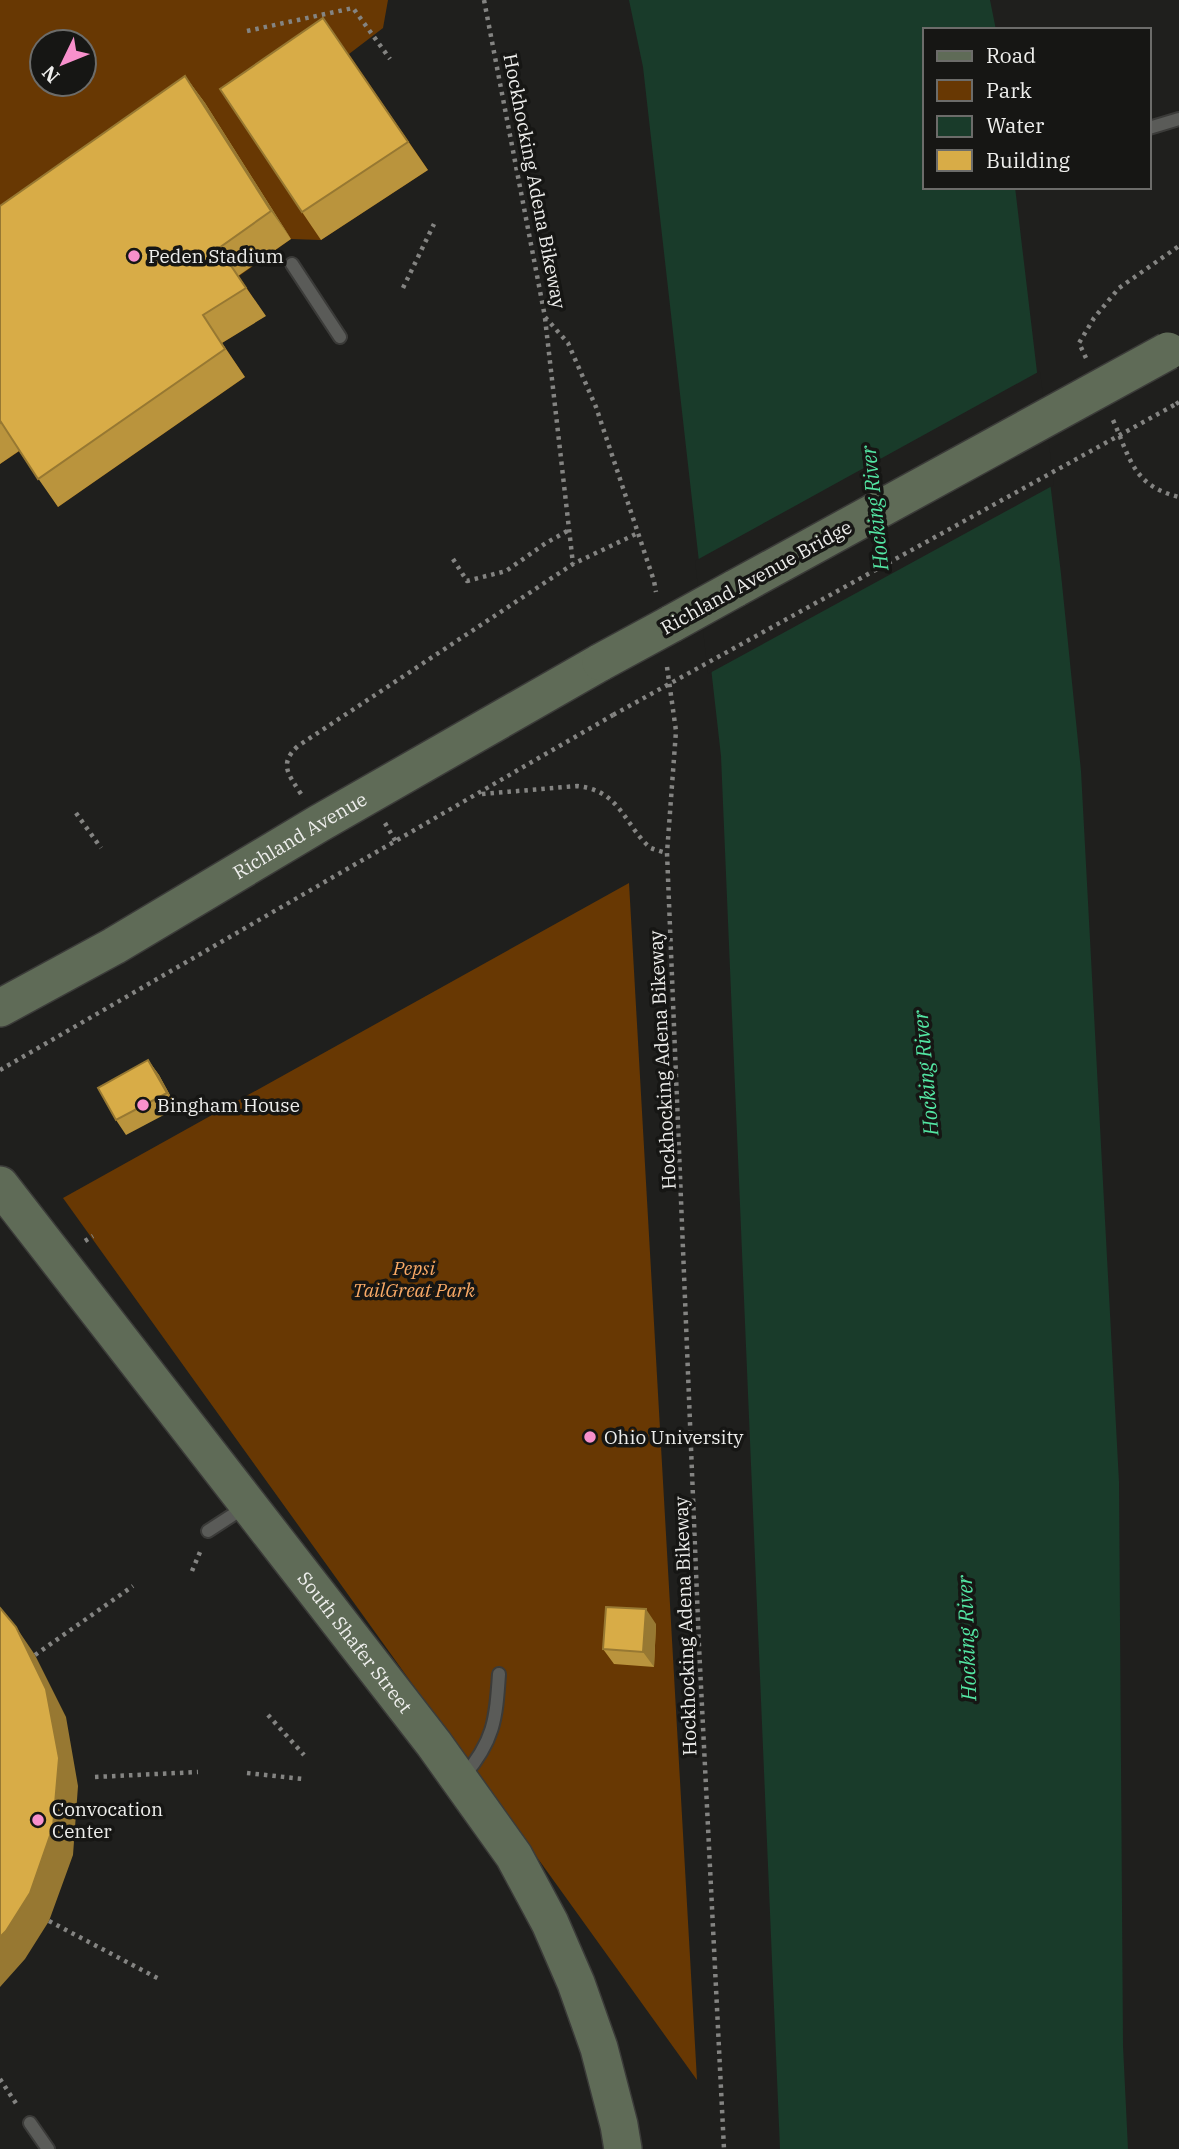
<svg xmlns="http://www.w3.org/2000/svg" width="1179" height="2149" viewBox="0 0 1179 2149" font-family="'IBM Plex Serif',serif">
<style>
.green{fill:#683803;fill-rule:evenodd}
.water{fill:#193b2a}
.pier{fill:#1f1f1d}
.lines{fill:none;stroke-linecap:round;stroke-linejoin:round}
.lane-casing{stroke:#3b3b39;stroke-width:16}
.secondary-casing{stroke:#3b3b39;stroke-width:40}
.path{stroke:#848482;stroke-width:4.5;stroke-dasharray:3.5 5;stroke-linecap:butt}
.lane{stroke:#5a5b58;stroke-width:12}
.secondary{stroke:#5f6b57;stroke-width:37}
.secondary-bridge-casing{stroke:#3b3b39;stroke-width:40;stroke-linecap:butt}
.path-bridge{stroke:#848482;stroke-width:4.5;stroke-dasharray:3.5 5;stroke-linecap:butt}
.secondary-bridge{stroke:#5f6b57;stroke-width:37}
.wall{fill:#ba943d}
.shaded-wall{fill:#977832}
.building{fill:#d8ac47;stroke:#977832;stroke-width:2}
.poi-dot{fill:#f890cc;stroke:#161614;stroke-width:2.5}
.labels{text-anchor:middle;stroke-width:7;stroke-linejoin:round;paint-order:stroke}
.street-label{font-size:19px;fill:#eeeeec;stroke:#161614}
.poi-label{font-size:19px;fill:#eeeeec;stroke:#161614;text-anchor:start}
.park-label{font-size:19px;font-style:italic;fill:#faaa66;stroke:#161614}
.water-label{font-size:21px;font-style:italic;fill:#53e6a3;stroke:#161614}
</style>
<rect width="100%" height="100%" fill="#1f1f1d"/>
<path class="green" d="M0 0H388L383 28 349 54 428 170 321 240 291 239 239 276 265 316 222 343 245 377 58 507 21 450 0 464ZM42 42H84V84H42Z
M629 883 697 2080 63 1198Z"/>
<path class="water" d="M629 0H990L996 30H925V187H1015L1061 574 1081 771 1119 1482 1123 2046 1128 2149H780L721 756 643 67Z"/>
<path class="pier" d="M1040 371 1054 485 708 674 695 561Z"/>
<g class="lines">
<defs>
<path id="lane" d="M1149 128 1179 119
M292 264 340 337
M208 1531 245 1507
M463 1777C494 1741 496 1720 499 1674
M30 2123 48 2149"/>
<g id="secondary">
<path d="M671 624 736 588"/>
<path id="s1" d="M0 1008 114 946 318 824 601 662"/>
<path id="s2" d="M0 1185 434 1744 514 1856 550 1923 576 1983 599 2048 619 2125 623 2149"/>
</g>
</defs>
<use href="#lane" class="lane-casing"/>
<use href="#secondary" class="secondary-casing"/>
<path class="path" d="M484 0 545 317 568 343 596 407 654 581 656 592
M247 31 353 8 390 59
M403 288 434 224
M545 318 573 564
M1086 358 1079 343 1094 318 1119 288 1179 246
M1176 404 1179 402
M1113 420C1130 458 1133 486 1179 497
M453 559 467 581 506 571 546 543 569 530
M667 667 676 731 667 853 699 1646 724 2149
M301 794C289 775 278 764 298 746L573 564 638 533
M482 794 577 786C610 790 618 807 636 832 640 837 645 844 651 848 656 850 662 852 667 853
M76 813 101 848
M385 823 396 842
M0 1070 613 715
M85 1241 93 1236
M192 1571 200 1552
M35 1655 133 1586
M268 1715 304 1755
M247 1773 303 1779
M95 1777 198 1772
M49 1921 161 1980
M0 2079 17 2105"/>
<use href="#lane" class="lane"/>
<use href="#secondary" class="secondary"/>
<defs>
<path id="secondary-bridge" d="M736 588 1168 351
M601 662 671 624"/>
</defs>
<use href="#secondary-bridge" class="secondary-bridge-casing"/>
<path class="path-bridge" d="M613 715 1176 404"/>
<use href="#secondary-bridge" class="secondary-bridge"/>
</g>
<path class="wall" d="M323 18 428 170 321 240 302 212Z
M185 76 205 103 291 239 238 276 266 316 222 343 245 377 58 507 19 451 0 464V206Z
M148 1060 159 1075 177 1108 126 1135 116 1120Z
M656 1624 654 1667 614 1664 603 1649Z"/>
<path class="shaded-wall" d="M185 76 205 103 291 239 271 211Z
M148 1060 159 1075 177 1108 167 1093Z
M646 1609 656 1624 654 1667 643 1652Z
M16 1627 35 1655 66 1717 78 1786 73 1855 49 1921 25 1959 0 1987V1937Z"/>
<path class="building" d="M323 18 408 142 302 212 220 89Z
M185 76 271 211 219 248 246 288 203 315 225 349 38 479 1 422 0 423V206Z
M148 1060 167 1093 116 1120 98 1088Z
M606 1607 646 1609 643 1652 603 1649Z
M0 1608 16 1627 46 1689 59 1758 53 1827 30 1893 6 1931 0 1937Z"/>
<g class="poi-dot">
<circle cx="134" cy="256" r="7"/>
<circle cx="143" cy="1105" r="7"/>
<circle cx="590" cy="1437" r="7"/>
<circle cx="38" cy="1820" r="7"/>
</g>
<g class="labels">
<g class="street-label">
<text transform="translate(535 181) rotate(79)" y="7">Hockhocking Adena Bikeway</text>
<text transform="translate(756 577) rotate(-29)" y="7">Richland Avenue Bridge</text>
<text dy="7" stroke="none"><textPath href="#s1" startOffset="346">Richland Avenue</textPath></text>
<text transform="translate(662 1060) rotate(-93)" y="7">Hockhocking Adena Bikeway</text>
<text transform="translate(685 1626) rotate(-92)" y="7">Hockhocking Adena Bikeway</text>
<text dy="7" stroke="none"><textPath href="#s2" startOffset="579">South Shafer Street</textPath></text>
</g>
<g class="poi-label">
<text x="148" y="263">Peden Stadium</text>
<text x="157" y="1112">Bingham House</text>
<text x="604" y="1444">Ohio University</text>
<text x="52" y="1816">Convocation<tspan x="52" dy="22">Center</tspan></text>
</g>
<g class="park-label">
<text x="414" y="1275">Pepsi<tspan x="414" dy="22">TailGreat Park</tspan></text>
</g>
<g class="water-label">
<text transform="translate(875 508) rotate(-96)" y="7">Hocking River</text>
<text transform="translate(926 1073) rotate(-95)" y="7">Hocking River</text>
<text transform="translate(967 1638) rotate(-92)" y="7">Hocking River</text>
</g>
</g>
<rect x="923" y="28" width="228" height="161" fill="#161614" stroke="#6c6c6a" stroke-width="2"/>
<rect x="937" y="51" width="35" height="10" fill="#5f6b57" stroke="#6c6c6a" stroke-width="2"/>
<text x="986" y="63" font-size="21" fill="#eeeeec">Road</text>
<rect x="937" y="80" width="35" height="21" fill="#683803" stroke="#6c6c6a" stroke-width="2"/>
<text x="986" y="98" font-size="21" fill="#eeeeec">Park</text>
<rect x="937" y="116" width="35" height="21" fill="#193b2a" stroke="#6c6c6a" stroke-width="2"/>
<text x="986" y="133" font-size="21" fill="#eeeeec">Water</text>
<rect x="937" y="150" width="35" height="21" fill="#d8ac47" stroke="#6c6c6a" stroke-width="2"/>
<text x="986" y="168" font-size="21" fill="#eeeeec">Building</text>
<g transform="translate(63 63) rotate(227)"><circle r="33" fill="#161614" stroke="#6c6c6a" stroke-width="2"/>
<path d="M0-5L12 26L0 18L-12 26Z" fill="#f890cc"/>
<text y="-10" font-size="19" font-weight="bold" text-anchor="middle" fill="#eeeeec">N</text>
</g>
</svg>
